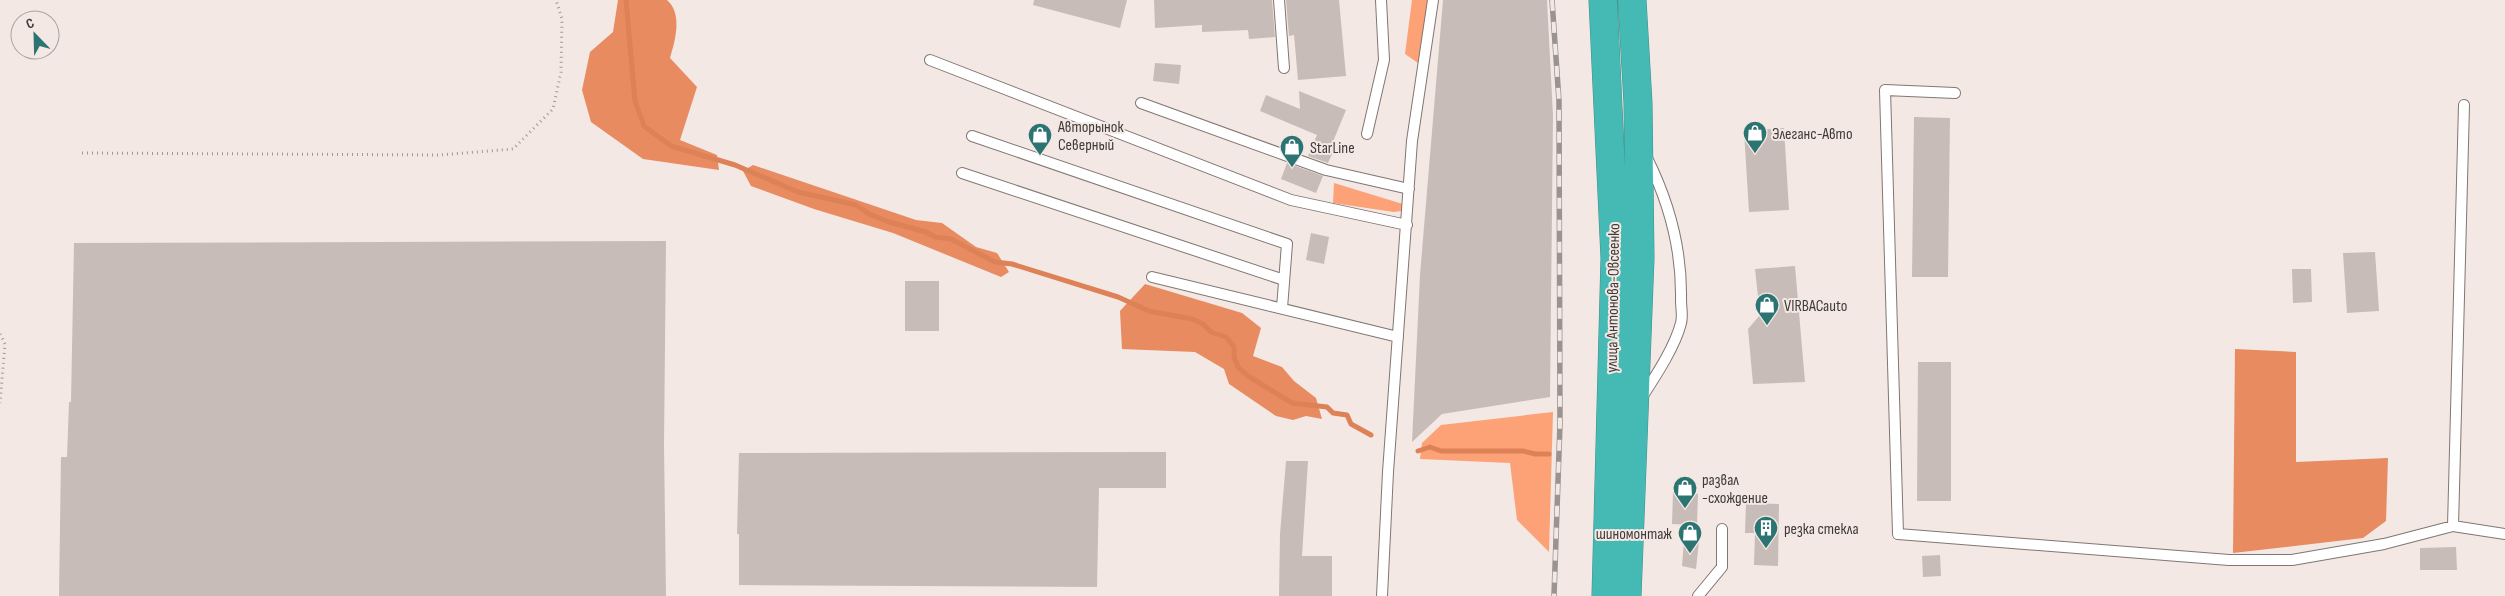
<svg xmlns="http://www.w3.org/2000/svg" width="2505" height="596" viewBox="0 0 2505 596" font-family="'Sofia Sans Condensed',sans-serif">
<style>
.green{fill:#fda177}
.forest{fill:#e88b61}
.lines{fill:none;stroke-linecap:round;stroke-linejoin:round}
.stream{stroke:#dd8157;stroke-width:5}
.building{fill:#c7bcb8}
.lane-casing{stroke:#807672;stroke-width:12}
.highway-casing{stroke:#438e89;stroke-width:29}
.path{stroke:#9f9894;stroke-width:3;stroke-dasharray:1 4;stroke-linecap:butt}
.lane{stroke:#fff;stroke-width:10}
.highway{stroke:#45bab4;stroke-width:28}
.rail-casing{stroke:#9a9390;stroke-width:5.5}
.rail{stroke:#f3e8e4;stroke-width:4;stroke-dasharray:11;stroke-linecap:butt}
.labels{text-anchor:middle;stroke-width:4;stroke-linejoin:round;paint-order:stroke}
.poi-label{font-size:16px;fill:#3f3b39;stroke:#f3e8e4;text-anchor:start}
.street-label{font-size:16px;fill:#3f3b39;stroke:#f3e8e4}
</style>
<rect width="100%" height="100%" fill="#f3e8e4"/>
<path class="green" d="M1412 0H1430L1418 63 1405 54Z
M1334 183 1406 205 1401 211 1394 212 1333 203Z
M1553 412 1549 552 1517 520 1510 463 1420 459 1422 443 1441 425Z"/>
<path class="forest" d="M618 0H667C683 14 675 41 670 58L697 87 680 140 717 155 719 170 643 159 591 122 582 90 590 52 613 32Z
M753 165 916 220 942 223 976 247 997 253 1009 272 1001 277 893 233 814 209 751 186 743 171Z
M1145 284 1242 313 1261 328 1253 356 1282 367 1294 381 1316 398 1322 419 1306 416 1293 420 1276 416 1229 384 1224 369 1195 352 1122 349 1120 311Z
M2235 349 2296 352V462L2388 458 2386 521 2363 538 2233 553Z"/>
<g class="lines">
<path class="stream" d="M626 0 635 101 644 126 671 146 735 165 798 192 856 205 869 214 889 222 926 232 935 237 951 239 995 262 1012 264 1118 297 1149 311 1192 319 1203 324 1211 332 1226 337 1234 347V357L1238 367 1248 376 1292 403 1327 407 1333 413 1347 415 1351 424 1371 435
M1418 451 1430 447 1441 451H1523L1535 454H1549"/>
</g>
<path class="building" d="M1034 0H1127L1120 28 1033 5Z
M1154 0H1272L1275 37 1249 39 1248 30 1202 32V25L1155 28Z
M1286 0H1339L1346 76 1298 80 1294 35 1289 36Z
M1443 0H1547L1553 116 1550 397 1442 414 1412 442 1420 275Z
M1155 63 1181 65 1179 84 1153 81Z
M1299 91 1346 110 1332 144 1336 145 1328 163 1308 156 1317 135 1260 111 1266 95 1300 109Z
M1914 117 1950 118 1948 277H1912Z
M1784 128 1789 210 1749 212 1744 131Z
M1287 163 1323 176 1316 193 1281 179Z
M1311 233 1329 237 1324 264 1306 260Z
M666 241 664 445 666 596H59L61 457H67L69 402H71L74 243Z
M2375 252 2379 311 2347 313 2343 253Z
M1795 266 1805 382 1753 384 1748 329 1760 315 1755 269Z
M2292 269H2311L2312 302 2293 303Z
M905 281H939V331H905Z
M1918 362H1951V501H1917Z
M1166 452V488H1099L1097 587 739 585V534H737L739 453Z
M1286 461H1308L1302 556H1332V596H1279L1280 534Z
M1673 492 1698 494 1697 525 1672 524Z
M1746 503 1779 504 1778 566 1754 565 1755 533H1745Z
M1684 541H1699L1696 569 1682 566Z
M2456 547 2457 570H2420V548Z
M1940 555 1941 576 1923 577 1922 556Z"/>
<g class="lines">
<defs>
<path id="lane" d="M1279 0 1284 68
M930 60 1291 200 1407 225
M1955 93 1885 90 1898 534 2229 560H2292L2384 544 2453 526
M1141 103 1326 170 1409 189
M2464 105 2453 526 2505 534
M1367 134 1384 60 1381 0
M972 136 1287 244 1282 308
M962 173 1284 280
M1152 277 1398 337
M1642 397C1655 377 1675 347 1681 323 1683 316 1681 308 1681 300 1682 251 1669 202 1647 158
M1382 596 1388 472 1412 141 1433 0
M1698 596 1722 567V529"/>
<path id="highway" d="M1603 0 1615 258 1606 596
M1627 596 1640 258 1638 103 1632 0"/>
</defs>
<use href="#lane" class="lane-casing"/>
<use href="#highway" class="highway-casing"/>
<path class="path" d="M82 153 440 155 513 149 553 109 561 72 562 19 556 0
M0 334 5 344 0 403"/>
<use href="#lane" class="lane"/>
<use href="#highway" class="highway"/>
<defs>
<path id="rail" d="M1552 0 1559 101 1560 424 1554 596"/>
</defs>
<use href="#rail" class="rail-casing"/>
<use href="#rail" class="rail"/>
</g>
<defs>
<symbol id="shop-pin" viewBox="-11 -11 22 30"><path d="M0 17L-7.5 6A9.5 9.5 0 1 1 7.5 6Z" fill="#2b7471" stroke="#f3e8e4"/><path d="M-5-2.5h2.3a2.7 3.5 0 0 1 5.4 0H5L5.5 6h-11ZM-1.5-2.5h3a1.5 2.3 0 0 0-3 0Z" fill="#fff"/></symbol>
<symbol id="building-pin" viewBox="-11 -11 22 30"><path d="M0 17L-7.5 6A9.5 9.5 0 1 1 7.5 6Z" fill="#2b7471" stroke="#f3e8e4"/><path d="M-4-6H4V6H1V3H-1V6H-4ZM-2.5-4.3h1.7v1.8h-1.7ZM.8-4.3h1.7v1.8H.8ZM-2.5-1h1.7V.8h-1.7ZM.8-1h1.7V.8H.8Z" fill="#fff"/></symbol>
</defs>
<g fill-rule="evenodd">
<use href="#shop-pin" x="1741" y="119" width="28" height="38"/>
<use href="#shop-pin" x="1026" y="121" width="28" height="38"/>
<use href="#shop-pin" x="1278" y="133" width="28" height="38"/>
<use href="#shop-pin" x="1753" y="291" width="28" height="38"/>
<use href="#shop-pin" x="1671" y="474" width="28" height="38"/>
<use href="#building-pin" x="1752" y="514" width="28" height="38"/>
<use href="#shop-pin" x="1676" y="519" width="28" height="38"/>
</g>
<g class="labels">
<g class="poi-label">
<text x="1058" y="132">Авторынок<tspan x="1058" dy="18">Северный</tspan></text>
<text x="1772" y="139">Элеганс-Авто</text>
<text x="1310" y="153">StarLine</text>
<text x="1784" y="311">VIRBACauto</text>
<text x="1702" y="485">развал<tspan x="1702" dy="18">-схождение</tspan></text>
<text x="1784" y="534">резка стекла</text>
<text x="1672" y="539" text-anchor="end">шиномонтаж</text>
</g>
<g class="street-label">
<text transform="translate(1612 298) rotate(-89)" y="6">улица Антонова-Овсеенко</text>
</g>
</g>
<g transform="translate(35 35) rotate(337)"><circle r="24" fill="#f3e8e4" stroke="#aba3a0"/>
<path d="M0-4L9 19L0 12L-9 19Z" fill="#2b7471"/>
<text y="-8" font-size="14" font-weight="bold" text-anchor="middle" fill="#3f3b39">С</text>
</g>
</svg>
